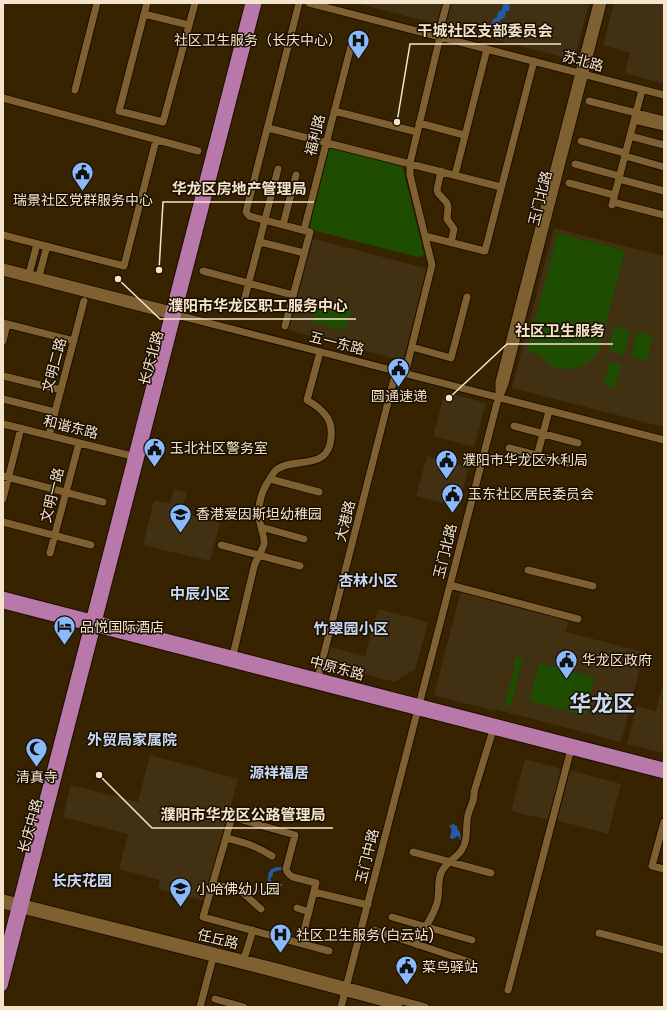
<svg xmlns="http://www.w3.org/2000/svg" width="667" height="1010" viewBox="0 0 667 1010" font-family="Poppins,'Noto Sans SC',sans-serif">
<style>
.built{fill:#423013}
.green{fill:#1e4c01}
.water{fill:#245ba5}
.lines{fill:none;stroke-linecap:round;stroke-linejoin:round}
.minor-casing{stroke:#1b0d00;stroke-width:9}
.major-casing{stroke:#1b0d00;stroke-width:11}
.minor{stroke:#7e6031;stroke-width:7}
.major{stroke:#b878aa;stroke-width:9}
.labels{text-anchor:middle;stroke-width:3;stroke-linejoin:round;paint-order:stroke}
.poi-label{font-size:14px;fill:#f4e4cb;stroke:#190e00;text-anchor:start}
.street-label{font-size:14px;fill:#f4e4cb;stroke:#190e00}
.neighbourhood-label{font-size:15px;font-weight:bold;fill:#c8d9f3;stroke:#190e00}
.town-label{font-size:22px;font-weight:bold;fill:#c8d9f3;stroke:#190e00}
.leader{fill:none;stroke:#f4e4cb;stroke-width:1.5}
.callout-dot{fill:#f4e4cb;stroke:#190e00;stroke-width:1.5}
.callout-label{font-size:15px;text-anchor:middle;font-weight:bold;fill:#f4e4cb;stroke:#190e00;stroke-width:3;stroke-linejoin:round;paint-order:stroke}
</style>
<rect width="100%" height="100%" fill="#382300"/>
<path class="built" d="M356 3H589L574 60Z
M614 3H664V84L625 73 630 53 603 45Z
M554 228 664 256V427L512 388Z
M311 238 428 269 403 361 288 330Z
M445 392 486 403 474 447 433 436Z
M427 456 469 467 458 507 416 496Z
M174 489 187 492 181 513 220 523 210 561 143 545 154 500 170 503Z
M461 591 569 619 566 632 644 652 621 742 495 709V711L434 695Z
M378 609 428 622 415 669 395 682 325 664 329 647 365 656Z
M664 679V753L627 744 637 706 656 711Z
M150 755 238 779 205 901 158 889 160 880 119 869 128 834 63 817 71 785 138 802Z
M525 759 562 769 549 820 511 811Z
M569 770 621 784 608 834 556 820Z"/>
<path class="green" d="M329 147 402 165 424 254 422 256 418 257 312 230 309 227Z
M558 233 625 251 599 350C589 367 569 375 551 365 546 362 543 358 539 355 536 353 531 352 527 351Z
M317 301 351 310 345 331 312 321Z
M614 326 630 330 624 355 608 350Z
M637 332 653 336 647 361 631 357Z
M610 362 621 365 615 388 604 384Z
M515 657 523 659 511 706 505 705 515 664H513Z
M539 663 595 677 585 715 529 701Z"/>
<path class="water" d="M503 3 510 5 509 11H506L505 17 500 20 499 25 492 24 493 19 497 18 498 12 502 10Z
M453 824 458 827 457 828 460 833 461 841 458 836 453 839 450 838C450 833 454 831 449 826Z
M277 867H282L281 870 273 872V875L270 879 274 884H283L279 888 280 890 279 893 276 895 270 885 267 878 269 877 268 875 269 874 268 873 270 872V870Z"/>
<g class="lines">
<defs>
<path id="minor" d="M147 3 119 111 163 122 195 3
M309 3 664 95
M144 14 189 25
M439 32 447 3
M75 90 97 3
M3 98 198 151
M589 101 664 120
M334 111 417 132
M634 120 664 127
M419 123 464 135
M268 128 501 187
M630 136 664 145
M581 141 625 153
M625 156 664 167
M575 164 619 176
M441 171 437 190 438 193 447 203 448 207 447 219 454 229 451 243
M455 175 487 49
M619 179 664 191
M569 183 614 195
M613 202 664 215
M612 205 642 90
M283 225 296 175
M304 230 351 46
M3 235 124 266 156 140
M425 236 485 251 534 61
M260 242 304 253
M3 267 175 311
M203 271 293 295
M3 272 169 315 181 316 664 440
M29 274 37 244
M39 276 47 246
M243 305 278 169
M3 323 74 341
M285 326 310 232 249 216 246 212 299 3
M3 341 7 324
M412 347 451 358 467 297
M405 374 432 265 410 175V163L440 37
M3 376 61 390
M499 394V382L597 3
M3 399 55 412
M3 424 132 456
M514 426 578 443
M49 435 84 301
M509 448 571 464
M537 456 549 411
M3 476 103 502
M270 479 319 492
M3 499 21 428
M3 522 91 545
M261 527 304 539
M221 545 300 566
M50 553 79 443
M528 570 593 586
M450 585 578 619
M233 655C240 626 247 596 254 567 256 559 262 552 264 544 265 539 262 532 261 527 257 513 259 498 266 485 269 481 272 474 276 470 292 457 324 470 330 444 335 422 326 411 307 400L320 352
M318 677 396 371
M664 822 652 866 664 869
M226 838C243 842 257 846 272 856
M413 852 491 873
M213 885 234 888 242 892 261 909
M314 892 368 905
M3 898 277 967 425 1007
M3 905 276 974 399 1007
M297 908 309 912
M392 917 472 940
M374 930 470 962
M599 933 664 950
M301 943 316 883 293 877C289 875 287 873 286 869L295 835 232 817 203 917 329 951
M418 945C422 929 433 918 437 903 440 894 437 882 441 873 445 863 455 859 461 851 469 840 465 827 468 815 470 806 475 802 474 792L493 730
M244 959 253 930
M508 990 571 749
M215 999 244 1007
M200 1007 214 954
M341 1007 497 403 505 384 603 3"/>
<path id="major" d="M3 596 664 767
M3 604 664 774
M3 958 250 3
M3 986 257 3"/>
</defs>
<use href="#minor" class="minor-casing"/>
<use href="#major" class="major-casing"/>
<use href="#minor" class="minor"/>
<use href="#major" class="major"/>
</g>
<defs>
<symbol id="hospital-pin" viewBox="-11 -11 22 30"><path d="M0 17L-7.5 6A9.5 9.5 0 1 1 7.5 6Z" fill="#8bbafc" stroke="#190e00"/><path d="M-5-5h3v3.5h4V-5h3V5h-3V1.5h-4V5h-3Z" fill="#111"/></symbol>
<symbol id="civic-pin" viewBox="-11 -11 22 30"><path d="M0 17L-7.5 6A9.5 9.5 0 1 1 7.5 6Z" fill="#8bbafc" stroke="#190e00"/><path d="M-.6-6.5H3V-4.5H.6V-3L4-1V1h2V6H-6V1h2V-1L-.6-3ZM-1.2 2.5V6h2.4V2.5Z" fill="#111"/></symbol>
<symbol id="school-pin" viewBox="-11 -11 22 30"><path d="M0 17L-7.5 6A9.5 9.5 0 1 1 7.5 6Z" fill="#8bbafc" stroke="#190e00"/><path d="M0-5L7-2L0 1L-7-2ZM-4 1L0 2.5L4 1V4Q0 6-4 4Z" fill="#111"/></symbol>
<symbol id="hotel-pin" viewBox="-11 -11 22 30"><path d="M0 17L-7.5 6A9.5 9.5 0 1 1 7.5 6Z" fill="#8bbafc" stroke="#190e00"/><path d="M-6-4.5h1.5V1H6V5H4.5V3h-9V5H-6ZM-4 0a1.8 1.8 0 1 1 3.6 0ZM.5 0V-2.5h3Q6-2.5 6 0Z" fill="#111"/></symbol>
<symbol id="mosque-pin" viewBox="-11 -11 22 30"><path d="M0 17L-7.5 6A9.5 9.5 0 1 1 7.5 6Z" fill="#8bbafc" stroke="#190e00"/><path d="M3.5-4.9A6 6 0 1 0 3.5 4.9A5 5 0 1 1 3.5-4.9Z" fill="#111"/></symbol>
</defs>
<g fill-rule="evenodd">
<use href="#hospital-pin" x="346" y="28" width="25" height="34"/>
<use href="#civic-pin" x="70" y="160" width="25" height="34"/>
<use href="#civic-pin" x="386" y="356" width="25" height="34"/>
<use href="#civic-pin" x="142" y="436" width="25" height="34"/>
<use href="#civic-pin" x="434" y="448" width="25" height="34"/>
<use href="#civic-pin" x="440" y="482" width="25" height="34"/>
<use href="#school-pin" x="168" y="502" width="25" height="34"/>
<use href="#hotel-pin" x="52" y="614" width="25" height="34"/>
<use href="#civic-pin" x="554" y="648" width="25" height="34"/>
<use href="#mosque-pin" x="24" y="736" width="25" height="34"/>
<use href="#school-pin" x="168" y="876" width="25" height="34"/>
<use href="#hospital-pin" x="268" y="922" width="25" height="34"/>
<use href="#civic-pin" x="394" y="954" width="25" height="34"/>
</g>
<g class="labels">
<g class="poi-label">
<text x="342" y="45" text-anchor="end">社区卫生服务（长庆中心）</text>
<text x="83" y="205" text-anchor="middle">瑞景社区党群服务中心</text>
<text x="399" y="401" text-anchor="middle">圆通速递</text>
<text x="170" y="453">玉北社区警务室</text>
<text x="462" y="465">濮阳市华龙区水利局</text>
<text x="468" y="499">玉东社区居民委员会</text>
<text x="196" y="519">香港爱因斯坦幼稚园</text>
<text x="80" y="632">品悦国际酒店</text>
<text x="582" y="665">华龙区政府</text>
<text x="37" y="782" text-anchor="middle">清真寺</text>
<text x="196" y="894">小哈佛幼儿园</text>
<text x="296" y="940">社区卫生服务(白云站)</text>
<text x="422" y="972">菜鸟驿站</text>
</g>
<g class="street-label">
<text transform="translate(583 61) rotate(15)" y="5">苏北路</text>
<text transform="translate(315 135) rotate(-76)" y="5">福利路</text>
<text transform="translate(540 198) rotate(-76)" y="5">玉门北路</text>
<text transform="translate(337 343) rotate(14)" y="5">五一东路</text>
<text transform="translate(151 358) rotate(-75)" y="5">长庆北路</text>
<text transform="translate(54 365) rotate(-75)" y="5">文明二路</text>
<text transform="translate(71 427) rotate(14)" y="5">和谐东路</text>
<text transform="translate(52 495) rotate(-76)" y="5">文明一路</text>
<text transform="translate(345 521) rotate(-76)" y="5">大港路</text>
<text transform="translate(445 551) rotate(-76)" y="5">玉门北路</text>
<text transform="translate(337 668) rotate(15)" y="5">中原东路</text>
<text transform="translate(30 826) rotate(-75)" y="5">长庆中路</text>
<text transform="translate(367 856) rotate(-76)" y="5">玉门中路</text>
<text transform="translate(218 939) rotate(14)" y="5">任丘路</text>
</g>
<g class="neighbourhood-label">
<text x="368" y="586">杏林小区</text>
<text x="200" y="599">中辰小区</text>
<text x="351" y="634">竹翠园小区</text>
<text x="132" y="745">外贸局家属院</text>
<text x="279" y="778">源祥福居</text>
<text x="82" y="886">长庆花园</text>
</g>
<g class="town-label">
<text x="602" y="711">华龙区</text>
</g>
</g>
<path class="leader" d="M397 122L410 44H561M159 270L163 202H314M118 279L160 319H356M449 398L507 344H613M99 775L152 828H333"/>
<g class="callout-dot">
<circle cx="397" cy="122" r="4"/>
<circle cx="159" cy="270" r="4"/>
<circle cx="118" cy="279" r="4"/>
<circle cx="449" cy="398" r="4"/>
<circle cx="99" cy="775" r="4"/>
</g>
<g class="callout-label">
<text x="485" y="36">干城社区支部委员会</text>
<text x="239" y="194">华龙区房地产管理局</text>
<text x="258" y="311">濮阳市华龙区职工服务中心</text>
<text x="560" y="336">社区卫生服务</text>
<text x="243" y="820">濮阳市华龙区公路管理局</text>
</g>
<rect width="667" height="1010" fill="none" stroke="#f4e4cb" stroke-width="8"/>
</svg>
